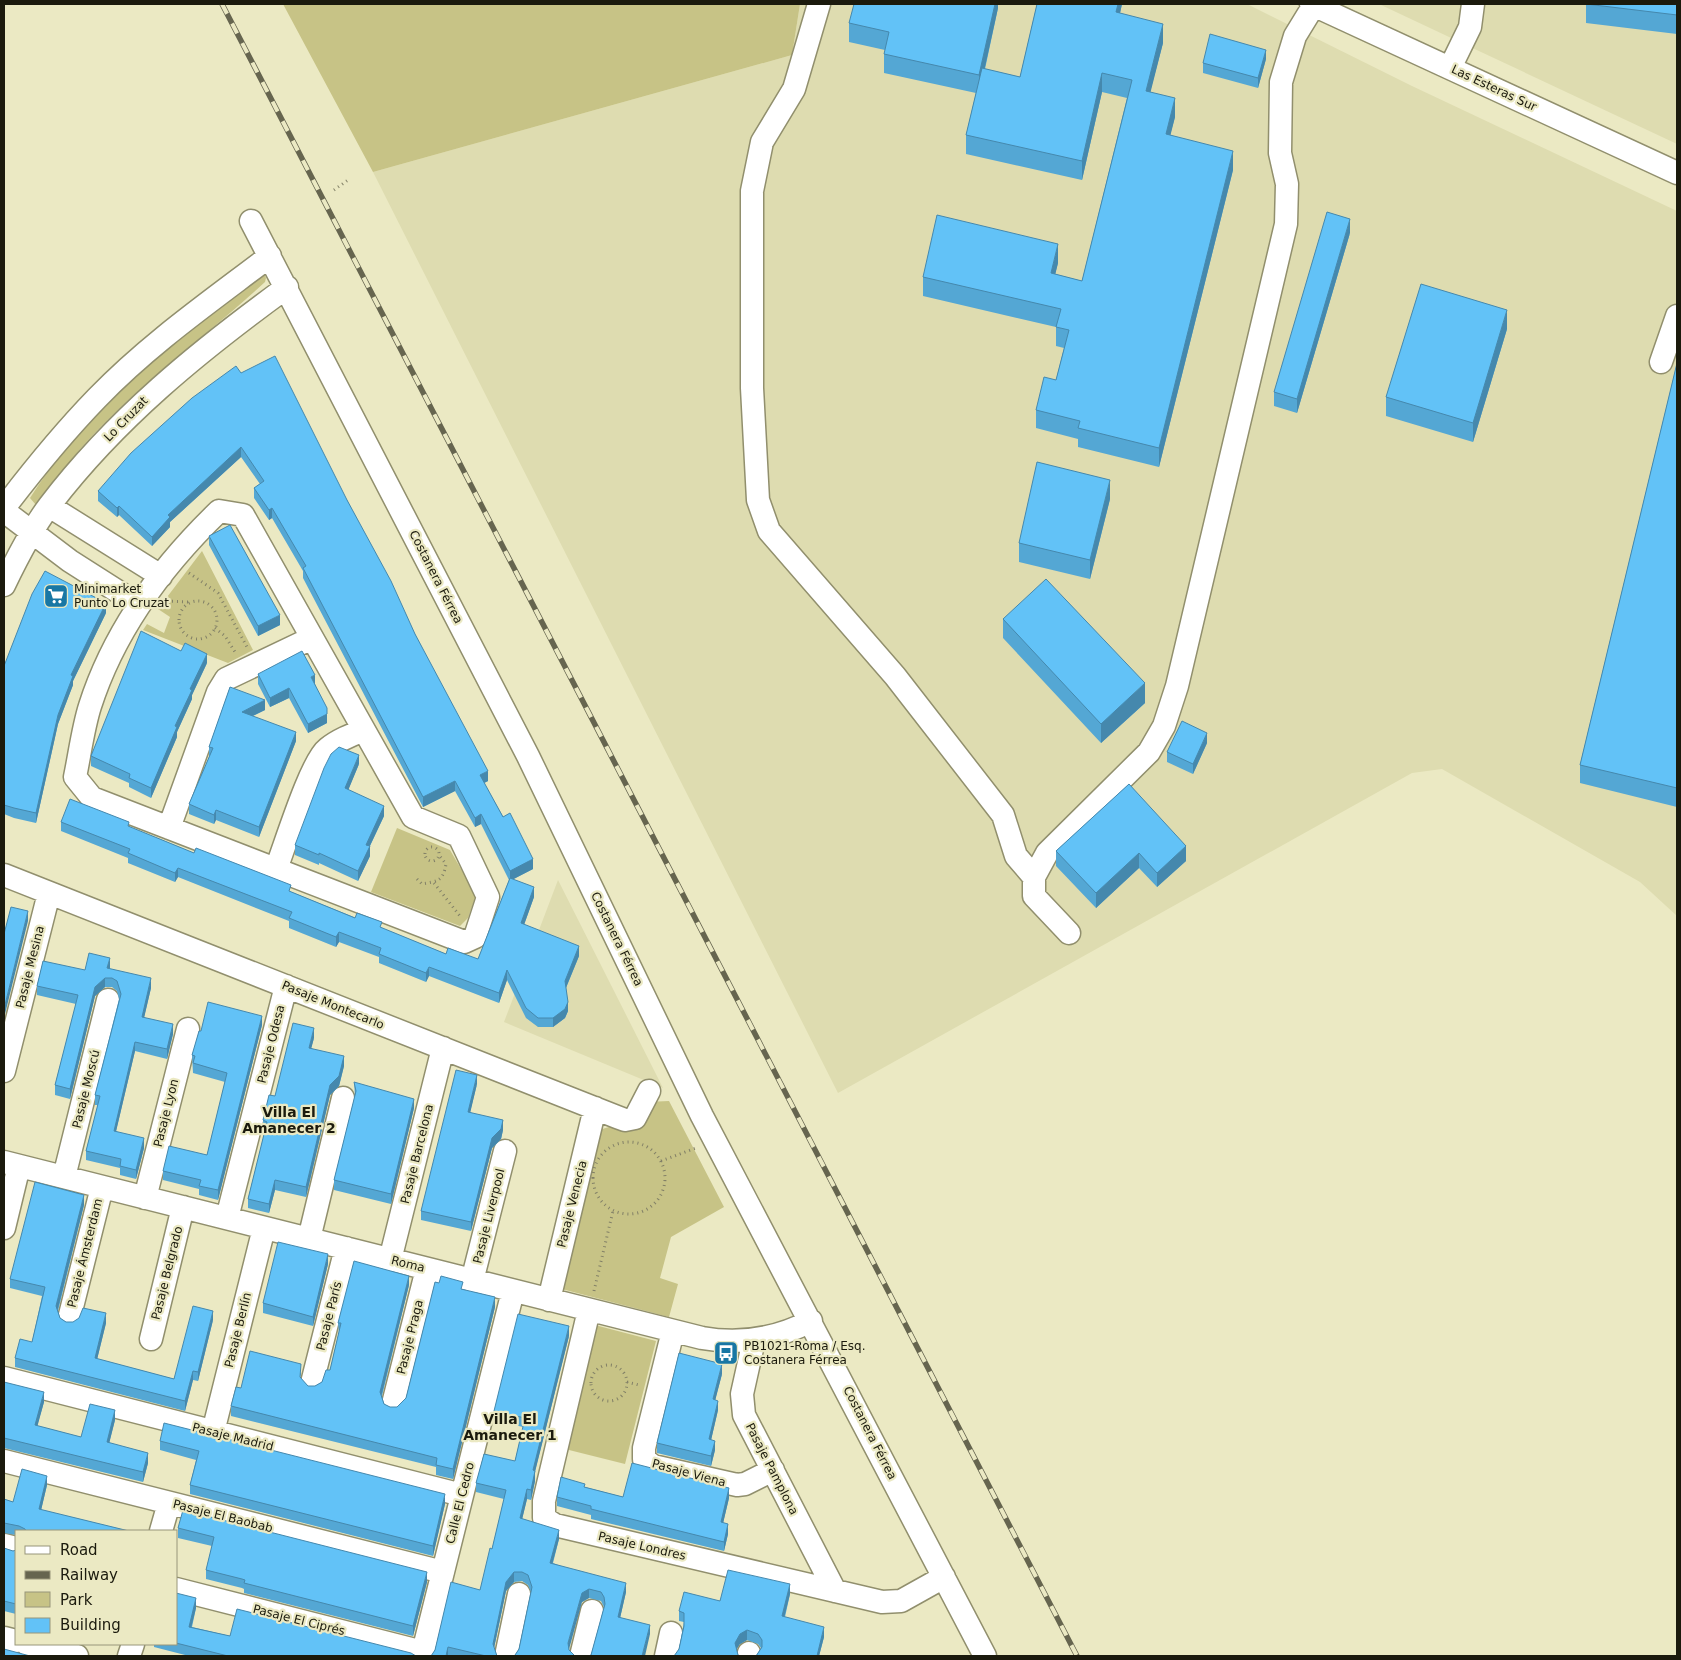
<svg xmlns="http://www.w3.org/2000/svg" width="1681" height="1660" viewBox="0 0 1681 1660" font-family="'DejaVu Sans',sans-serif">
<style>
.built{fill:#dedcb0}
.green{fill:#c7c386}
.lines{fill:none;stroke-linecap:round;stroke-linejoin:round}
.minor-casing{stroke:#918f6d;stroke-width:25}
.path{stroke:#828067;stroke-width:3;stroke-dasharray:1 4;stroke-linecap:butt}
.minor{stroke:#fff;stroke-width:22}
.rail-casing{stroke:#66654f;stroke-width:5.5}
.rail{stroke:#ebe9c3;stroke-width:4;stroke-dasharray:11;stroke-linecap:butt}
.wall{fill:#54a7d4}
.shaded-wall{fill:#4588ad}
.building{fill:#62c2f7;stroke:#4588ad}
.labels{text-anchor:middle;stroke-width:4.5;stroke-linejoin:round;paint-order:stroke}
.street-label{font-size:12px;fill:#1b1a0d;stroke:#ebe9c3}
.poi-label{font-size:12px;fill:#1b1a0d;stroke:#ebe9c3;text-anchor:start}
.neighbourhood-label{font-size:14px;font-weight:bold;fill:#1b1a0d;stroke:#ebe9c3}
</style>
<rect width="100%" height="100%" fill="#ebe9c3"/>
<path class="built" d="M800 4H1247L1412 86 1677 211V916L1640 882 1442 769 1412 773 838 1093 373 172 792 55Z
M1379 4H1677V144L1481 52Z
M558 880 663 1088 504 1022Z"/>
<path class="green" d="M283 4H800L792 55 373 172Z
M264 273 266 278 265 282C204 338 136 386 81 448 67 464 55 483 43 501L36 505 30 498C77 425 135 375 201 322 222 305 241 288 264 273Z
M202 551 253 650 228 663 143 630 147 624 164 633 170 617 158 609Z
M397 828 450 850 476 895 468 918 460 926 371 892Z
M669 1101 724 1207 671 1237 660 1278 678 1284 669 1317 558 1288 599 1130 609 1127 629 1130 647 1102Z
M591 1324 656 1341 625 1464 561 1448Z"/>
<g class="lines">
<defs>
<path id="minor" d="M819 4 794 89 762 142 752 191V388L758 500 769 531 895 676 1003 815 1016 856 1034 877
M1311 4 1677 173
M1450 68 1470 27 1473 4
M251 221 528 756 702 1116 985 1656
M1661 362 1677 316
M49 506 161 576
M4 508C33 470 63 433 97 398 149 344 211 301 270 256
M4 511 70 561 139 605
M219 511 243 515 413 817 459 836 488 897 475 937 464 942 92 798 75 777C80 753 83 728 90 706 114 631 163 565 219 511Z
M4 585C17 558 31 530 49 506 115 419 199 351 287 287
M169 828 218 692 226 679 312 638
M276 869C285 846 311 761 327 749 338 740 351 735 364 730
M4 875 617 1117 625 1120 635 1118 649 1091
M1069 933 1034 896V877L1047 853 1149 752 1164 726 1177 686 1286 224 1287 184 1280 153 1281 82 1295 36 1314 5
M4 1071 49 893
M4 1162 702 1338C741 1345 776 1339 811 1321
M64 1177 108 1000
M145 1198 188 1029
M227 1218 286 986
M4 1228 19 1166
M309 1239 343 1098
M390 1260 443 1048
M472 1281 505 1151
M549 1300 595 1108
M589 1310 544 1501V1518L555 1525 882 1602 901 1601 944 1577
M69 1319 102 1187
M673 1331 644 1448V1459L653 1466 737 1485 745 1484 773 1470
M151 1339 183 1207
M754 1340 742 1394 744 1415 835 1591
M4 1378 462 1495
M312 1383 346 1248
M393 1404 427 1269
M213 1432 264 1228
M4 1461 443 1572
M161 1531 169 1503
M4 1545 16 1548
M176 1589 423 1652
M4 1638 16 1641
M27 1644 77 1656
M129 1656 133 1644
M422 1656 513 1291
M506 1656 519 1594
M581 1656 592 1611
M666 1656 671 1633
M748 1656 749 1653"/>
</defs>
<use href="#minor" class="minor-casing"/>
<path class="path" d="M334 190 348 180
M189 573 218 593 247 647
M179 620a19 19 0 1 1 38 0a19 19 0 1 1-38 0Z
M167 601 188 602
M215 628 225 636 235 652
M425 854a7 7 0 1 1 14 0a7 7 0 1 1-14 0Z
M417 879 422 884C437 881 443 882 446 864L438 854
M434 883 460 916
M593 1178a36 36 0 1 1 72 0a36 36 0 1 1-72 0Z
M661 1161 696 1148
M594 1291 613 1211
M591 1383a18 18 0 1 1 36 0a18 18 0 1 1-36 0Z
M627 1382 639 1385"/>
<use href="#minor" class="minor"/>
<defs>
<path id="rail" d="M222 4 1077 1656"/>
</defs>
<use href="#rail" class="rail-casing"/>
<use href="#rail" class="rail"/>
</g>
<path class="wall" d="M998 4V8L985 69 1020 77 1037 4H1122L1120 13 1163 43 1150 92 1175 117 1170 135 1233 170 1159 467 1078 447V439L1036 428V410L1056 380 1064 348 1056 346V327L923 296V277L1058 263 1055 274 1082 281 1127 98 1102 92 1082 180 966 154V135L976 93 884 73V54L885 50 849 42V23Z
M1586 4H1677V34L1586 23Z
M1266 59 1258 88 1203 73V63Z
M1350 233 1297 413 1274 406V392Z
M1507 329 1473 442 1386 416V397Z
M1677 363V807L1580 783V765Z
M241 373 347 500 415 634 488 781 484 783 533 869 513 879 534 897 524 925 579 956 566 988 568 1011 565 1018 553 1027H538L526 1018 507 980 499 1003 429 976 426 982 379 963V957L339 942 336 947 289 928V921L178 877 175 882 128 863V858L61 831V822L129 827 446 954 478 959 509 880 481 824 475 827 455 791 423 807 303 578V571L272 518 269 520 254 498V488L260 484 241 457 170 522V527L152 546 119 515 117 517 98 501V491Z
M1110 499 1090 579 1019 562V543Z
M209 536 280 625 258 636 209 545Z
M106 613 73 681V685L58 724 36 823 14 818 4 814V666Z
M1003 619 1145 703 1101 743 1003 638Z
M207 663 192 695V699L177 732V737L151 798 129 787V783L91 766V756Z
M258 674 315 684 327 723 308 733 289 698 270 707 258 684Z
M230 687 265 710 253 716 296 741 259 837 216 820 214 824 189 814V804L209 757V747Z
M1207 743 1193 774 1167 762V752Z
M359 764 348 790 384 816 370 846V856L358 881 319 863V865L295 855V845Z
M1129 784 1186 861 1157 887 1139 868 1096 908 1056 866V851Z
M110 969 151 988 144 1017 173 1034 167 1059 135 1051 116 1131 144 1148 136 1179 120 1175V1168L86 1160V1151L98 1105H95V1095L119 999 117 991 112 987H105L95 996 70 1099 55 1095V1085L76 1004 37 995V986L85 970Z
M262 1025 218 1200 199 1195V1189L163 1180V1171L207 1155 225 1082 193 1073 192 1055 201 1031Z
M314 1038 311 1048 344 1066 339 1086 330 1095 306 1197 275 1190 269 1213 248 1208V1199L265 1131 263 1130V1120L275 1096Z
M354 1082 414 1108 391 1204 334 1190V1180L355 1096Z
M477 1084 470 1112 503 1130 501 1139 492 1148 471 1231 421 1220V1211Z
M84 1205 58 1311 60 1318 66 1322 106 1323 97 1359 174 1379 213 1320 198 1381 193 1380 185 1411 15 1367V1358L32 1342 42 1296 10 1288V1279Z
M328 1264 313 1326 263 1313V1303Z
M409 1285 382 1396 384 1404 390 1407H397L406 1398 463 1290 495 1307 453 1479 436 1475V1467L231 1416V1406L241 1388 301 1373 300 1378 308 1386H315L322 1382 330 1370 339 1333 338 1323Z
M569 1336 535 1471V1481L531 1500 527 1499 522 1519 559 1539 553 1563 626 1592 620 1618 650 1634 591 1655 604 1607 601 1601 589 1598 582 1602 515 1655 519 1649 531 1592 528 1585 522 1581 514 1582 506 1591 494 1648 497 1656H498H429H431L480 1590 492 1549 504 1499 476 1492V1483L515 1461 523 1427 494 1420V1411Z
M722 1374 715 1400 718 1410 711 1440 715 1450 711 1466 657 1453V1443Z
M4 1382 44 1402 37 1426 81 1437 115 1420 109 1443 148 1463 143 1482 4 1448Z
M160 1441 445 1504 433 1556 190 1494V1485L196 1460 160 1450Z
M47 1485 41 1510 129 1531H16V1535L4 1533V1499L13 1502Z
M585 1487 623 1497 729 1498 723 1523 728 1534 724 1551 591 1519V1515L557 1506V1497Z
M178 1528 427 1582 413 1636 244 1593V1589L242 1588 206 1579V1570L212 1546 178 1538Z
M4 1548 13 1551 16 1550V1614L4 1611Z
M176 1593 196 1608 192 1627 230 1636 416 1656H189L154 1647V1644H176Z
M790 1594 785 1617 824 1637 819 1656H756L761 1648 758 1644 747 1640 740 1644 679 1649 684 1622 679 1621V1611L720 1601Z"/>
<path class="shaded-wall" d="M995 4H998V8L979 94V75Z
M1118 4H1122L1116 31V12Z
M1163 24V43L1146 110V91Z
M1266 50V59L1258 88V78Z
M1102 73V92L1082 180V161Z
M1175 98V117L1166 153V134Z
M1233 151V170L1159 467V448Z
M1350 219V233L1297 413V399Z
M1058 244V263L1051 292V273Z
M1507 310V329L1473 442V423Z
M241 447V457L170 522V527L152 546V537L168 515Z
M1110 480V499L1090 579V560Z
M119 506V515L117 517V508Z
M272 508V518L269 520V510Z
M106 603V613L73 681V685L58 724 36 823V813L58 715 71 675Z
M280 615V625L258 636V626Z
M207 654V663L192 695V699L177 732V737L151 798V788L190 689Z
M315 675V685L311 677Z
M1145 683V703L1101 743V724Z
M289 688V698L270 707V698Z
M265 700V710L242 721V712Z
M327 714V723L308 733V724Z
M296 732V741L259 837V827Z
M1207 733V743L1193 774V764Z
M359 755V764L345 798V788Z
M488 771V781L480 785V775Z
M455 781V791L423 807V797Z
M384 806V816L366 854V845Z
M216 810V820L214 824V815Z
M481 814V824L475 827V818Z
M370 846V856L358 881V871Z
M1186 846V861L1157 887V873Z
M1139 853V868L1096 908V893Z
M533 859V869L510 881V871Z
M178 868V877L175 882V873Z
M534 887V897L521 933V923Z
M28 911V921L4 1018V1009Z
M339 932V942L336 947V937Z
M579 946V956L565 990V981Z
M110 958V968L107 978V968Z
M429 967V976L426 982V973Z
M507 970V980L499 1003V993Z
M105 978V987L95 996 70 1099V1089L95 987Z
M151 978V988L142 1027V1017Z
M568 1002V1011L565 1018 553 1027V1018Z
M262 1016V1025L218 1200V1190Z
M173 1024V1034L167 1059V1049Z
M314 1028V1038L309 1057V1048Z
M135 1042V1051L114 1140V1131Z
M344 1056V1066L339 1086 330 1095 306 1197V1187L330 1085Z
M477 1075V1084L468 1122V1112Z
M414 1099V1108L391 1204V1194Z
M503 1120V1130L501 1139 492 1148 471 1231V1222L492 1138Z
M144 1138V1148L136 1179V1170Z
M275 1180V1190L269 1213V1204Z
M84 1195V1205L56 1316V1306Z
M328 1254V1264L313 1326V1317Z
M409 1276V1285L380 1401V1392Z
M495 1297V1307L453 1479V1469Z
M213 1311V1320L198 1381V1372Z
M106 1313V1323L95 1368V1358Z
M569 1326V1336L533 1480V1470Z
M722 1364V1374L713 1409V1399Z
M193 1371V1380L185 1411V1401Z
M44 1392V1402L35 1435V1425Z
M718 1401V1410L709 1449V1439Z
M115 1410V1420L107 1452V1442Z
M715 1441V1450L711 1466V1456Z
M148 1453V1463L143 1482V1472Z
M535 1471V1481L531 1500V1490Z
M47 1476V1485L39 1519V1509Z
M729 1488V1498L721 1532V1522Z
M527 1489V1499L520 1528V1518Z
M445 1494V1504L433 1556V1546Z
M728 1524V1534L724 1551V1542Z
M559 1530V1539L550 1572V1563Z
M427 1572V1582L413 1636V1626Z
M514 1572V1582L506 1591 493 1653V1644L506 1582Z
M626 1583V1592L618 1627V1617Z
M790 1584V1594L782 1626V1616Z
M589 1589V1598L582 1602 568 1653V1643L582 1593Z
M196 1598V1608L189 1636V1627Z
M650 1625V1634L645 1656H642Z
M824 1627V1637L819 1656H817Z
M747 1630V1640L740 1644 735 1652V1643L740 1634Z
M448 1647V1656H446Z"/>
<path class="building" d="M854 4H995L979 75 884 54 889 32 849 23Z
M1037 4H1118L1116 12 1163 24 1146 91 1175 98 1166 134 1233 151 1159 448 1078 428 1080 421 1036 410 1044 377 1056 380 1069 330 1056 327 1061 309 923 277 937 215 1058 244 1051 273 1082 281 1132 80 1102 73 1082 161 966 135 982 68 1020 77Z
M1586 4H1677V15Z
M1210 34 1266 50 1258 78 1203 63Z
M1327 212 1350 219 1297 399 1274 392Z
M1421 284 1507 310 1473 423 1386 397Z
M275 356 347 500 391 581 415 634 488 771 480 775 503 817 510 813 533 859 510 871 481 814 475 818 455 781 423 797 303 568 306 566 272 508 269 510 254 488 264 481 241 447 168 515 170 517 152 537 119 506 117 508 98 491 131 453 192 398 236 366 241 373Z
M1677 363V788L1580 765Z
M1037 462 1110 480 1090 560 1019 543Z
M230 525 280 615 258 626 209 536Z
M45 571 106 603 71 675 73 676 58 715 36 813 14 808 4 805V666L32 594Z
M1046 579 1145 683 1101 724 1003 619Z
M141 631 181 651 185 643 207 654 190 689 192 690 175 726 177 727 151 788 129 778 130 774 91 756Z
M302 651 315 675 311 677 327 708V714L308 724 289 688 270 698 258 674Z
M230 687 265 700 242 712 296 732 259 827 216 810 214 815 189 804 213 748 209 747Z
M1182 721 1207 733 1193 764 1167 752Z
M339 747 359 755 345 788 384 806 366 845 370 846 358 871 319 853V855L295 845 324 768 331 754Z
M1129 784 1186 846 1157 873 1139 853 1096 893 1056 851Z
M70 799 129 822 128 826 194 853 196 848 291 885 289 891 355 918 357 913 382 922 380 927 446 954 448 948 478 959 510 878 534 887 521 923 579 946 565 981 568 1002 565 1009 553 1018H538L526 1008 507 970 499 993 429 967 426 973 379 954 381 948 339 932 336 937 289 918 292 912 178 868 175 873 128 853 130 849 61 822Z
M11 907 28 911 4 1009V934Z
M89 953 110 958 107 968 151 978 142 1017 173 1024 167 1049 135 1042 114 1131 144 1138 136 1170 120 1166 121 1159 86 1151 100 1096 95 1095 121 994 117 981 112 978H105L95 987 70 1089 55 1085 78 995 37 986 43 961 85 970Z
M208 1002 262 1016 218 1190 199 1186 201 1180 163 1171 169 1146 207 1155 227 1073 193 1063 195 1056 192 1055 199 1031H201Z
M293 1023 314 1028 309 1048 344 1056 339 1076 330 1085 306 1187 275 1180 269 1204 248 1199 267 1122 263 1120 269 1095 275 1096Z
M456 1070 477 1075 468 1112 503 1120 501 1129 492 1138 471 1222 421 1211Z
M354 1082 414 1099 391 1194 334 1180 356 1091Z
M35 1182 84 1195 56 1306 60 1318 66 1322H73L79 1318 83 1308 106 1313 95 1358 174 1379 193 1306 213 1311 198 1372 193 1371 185 1401 15 1358 20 1339 32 1342 45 1287 10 1279Z
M278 1242 328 1254 313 1317 263 1303Z
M354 1261 409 1276 380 1392 384 1404 390 1407H397L406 1398 435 1282 439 1283 441 1276 463 1282 461 1289 495 1297 453 1469 436 1465 437 1458 231 1406 236 1387 241 1388 250 1351 301 1364 300 1377 308 1386H315L322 1382 326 1370H330L341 1323H338Z
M518 1314 569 1326 533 1470 535 1471 531 1490 527 1489 520 1518 559 1530 550 1563 626 1583 618 1617 650 1625 642 1656H589L591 1655 605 1604 604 1597 601 1592 589 1589 582 1593 568 1643 569 1650 575 1656H514L515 1655 519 1649 532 1587 528 1575 522 1572H514L506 1582 493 1644 497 1656H498H486L448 1647 446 1656H429H431L435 1650 451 1582 480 1590 490 1548 492 1549 506 1490 476 1483 484 1454 515 1461 525 1418 494 1411Z
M679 1353 722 1364 713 1399 718 1401 709 1439 715 1441 711 1456 657 1443Z
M4 1382 44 1392 35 1425 81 1437 90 1404 115 1410 107 1442 148 1453 143 1472 4 1438Z
M164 1423 445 1494 433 1546 190 1485 199 1451 160 1441Z
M632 1463 729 1488 721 1522 728 1524 724 1542 591 1509V1506L557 1497 561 1477 585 1484 584 1487 623 1497Z
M22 1469 47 1476 39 1509 129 1531H26L25 1529 19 1526 4 1523V1499L13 1502Z
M183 1510 427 1572 413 1626 244 1583 245 1580 242 1579 206 1570 214 1537 178 1528Z
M4 1548 13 1551 16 1550V1604L4 1601Z
M728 1570 790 1584 782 1616 824 1627 817 1656H756L762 1647V1640L758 1634 747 1630 740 1634 735 1643 738 1655 740 1656H674L679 1649 684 1626V1613L679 1611 684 1592 720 1601Z
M176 1593 196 1598 189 1627 230 1636 237 1609 411 1653 416 1656H228L176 1643Z
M4 1649 30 1656H4Z"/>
<defs>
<symbol id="supermarket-square" viewBox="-11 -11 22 22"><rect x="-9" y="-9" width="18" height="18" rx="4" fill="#1877a4" stroke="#ebe9c3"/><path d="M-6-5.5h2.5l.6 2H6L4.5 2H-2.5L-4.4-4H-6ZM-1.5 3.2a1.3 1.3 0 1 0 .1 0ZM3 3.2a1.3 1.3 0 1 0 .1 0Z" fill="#fff"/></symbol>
<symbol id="bus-square" viewBox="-11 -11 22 22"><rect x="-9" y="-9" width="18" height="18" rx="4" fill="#1877a4" stroke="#ebe9c3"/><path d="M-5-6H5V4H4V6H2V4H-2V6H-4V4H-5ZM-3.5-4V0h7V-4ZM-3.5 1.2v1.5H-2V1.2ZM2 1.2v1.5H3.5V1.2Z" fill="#fff"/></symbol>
</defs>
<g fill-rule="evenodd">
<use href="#supermarket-square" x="42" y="582" width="28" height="28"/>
<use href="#bus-square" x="712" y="1339" width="28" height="28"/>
</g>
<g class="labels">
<g class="street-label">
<text transform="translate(1494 88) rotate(25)" y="4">Las Esteras Sur</text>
<text transform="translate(126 419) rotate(-46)" y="4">Lo Cruzat</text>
<text transform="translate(436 577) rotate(63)" y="4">Costanera Férrea</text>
<text transform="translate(617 939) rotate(64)" y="4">Costanera Férrea</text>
<text transform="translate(30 967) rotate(-76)" y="4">Pasaje Mesina</text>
<text transform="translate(333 1005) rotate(22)" y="4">Pasaje Montecarlo</text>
<text transform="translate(271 1044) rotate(-76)" y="4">Pasaje Odesa</text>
<text transform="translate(86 1089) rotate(-76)" y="4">Pasaje Moscú</text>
<text transform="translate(166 1113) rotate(-76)" y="4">Pasaje Lyon</text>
<text transform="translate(417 1154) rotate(-76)" y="4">Pasaje Barcelona</text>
<text transform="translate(572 1204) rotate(-76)" y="4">Pasaje Venecia</text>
<text transform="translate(489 1216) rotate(-76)" y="4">Pasaje Liverpool</text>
<text transform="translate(85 1253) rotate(-76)" y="4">Pasaje Ámsterdam</text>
<text transform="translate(408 1264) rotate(14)" y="4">Roma</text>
<text transform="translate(167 1273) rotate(-76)" y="4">Pasaje Belgrado</text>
<text transform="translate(329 1316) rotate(-76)" y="4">Pasaje París</text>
<text transform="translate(238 1330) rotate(-76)" y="4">Pasaje Berlín</text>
<text transform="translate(410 1337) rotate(-76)" y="4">Pasaje Praga</text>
<text transform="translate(870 1433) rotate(63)" y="4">Costanera Férrea</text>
<text transform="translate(233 1437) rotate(14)" y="4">Pasaje Madrid</text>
<text transform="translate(772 1469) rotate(63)" y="4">Pasaje Pamplona</text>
<text transform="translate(689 1473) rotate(15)" y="4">Pasaje Viena</text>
<text transform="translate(460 1503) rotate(-76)" y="4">Calle El Cedro</text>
<text transform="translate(223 1516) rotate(14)" y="4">Pasaje El Baobab</text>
<text transform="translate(642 1546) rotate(13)" y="4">Pasaje Londres</text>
<text transform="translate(299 1620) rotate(14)" y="4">Pasaje El Ciprés</text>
</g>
<g class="poi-label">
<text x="74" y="593">Minimarket<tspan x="74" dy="14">Punto Lo Cruzat</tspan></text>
<text x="744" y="1350">PB1021-Roma / Esq.<tspan x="744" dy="14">Costanera Férrea</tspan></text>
</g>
<g class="neighbourhood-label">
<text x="289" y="1117">Villa El<tspan x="289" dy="16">Amanecer 2</tspan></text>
<text x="510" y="1424">Villa El<tspan x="510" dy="16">Amanecer 1</tspan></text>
</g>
</g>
<rect width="1681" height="1660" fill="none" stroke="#1b1a0d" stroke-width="10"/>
<rect x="15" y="1530" width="162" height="115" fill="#ebe9c3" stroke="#98967a"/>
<rect x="25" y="1546" width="25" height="8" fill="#ffffff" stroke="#98967a"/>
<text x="60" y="1555" font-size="15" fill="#1b1a0d">Road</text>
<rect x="25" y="1571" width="25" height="8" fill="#66654f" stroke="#98967a"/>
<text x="60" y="1580" font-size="15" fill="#1b1a0d">Railway</text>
<rect x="25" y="1592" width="25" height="15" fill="#c7c386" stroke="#98967a"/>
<text x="60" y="1605" font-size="15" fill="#1b1a0d">Park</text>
<rect x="25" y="1618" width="25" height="15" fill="#62c2f7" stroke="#98967a"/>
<text x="60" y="1630" font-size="15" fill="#1b1a0d">Building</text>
</svg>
